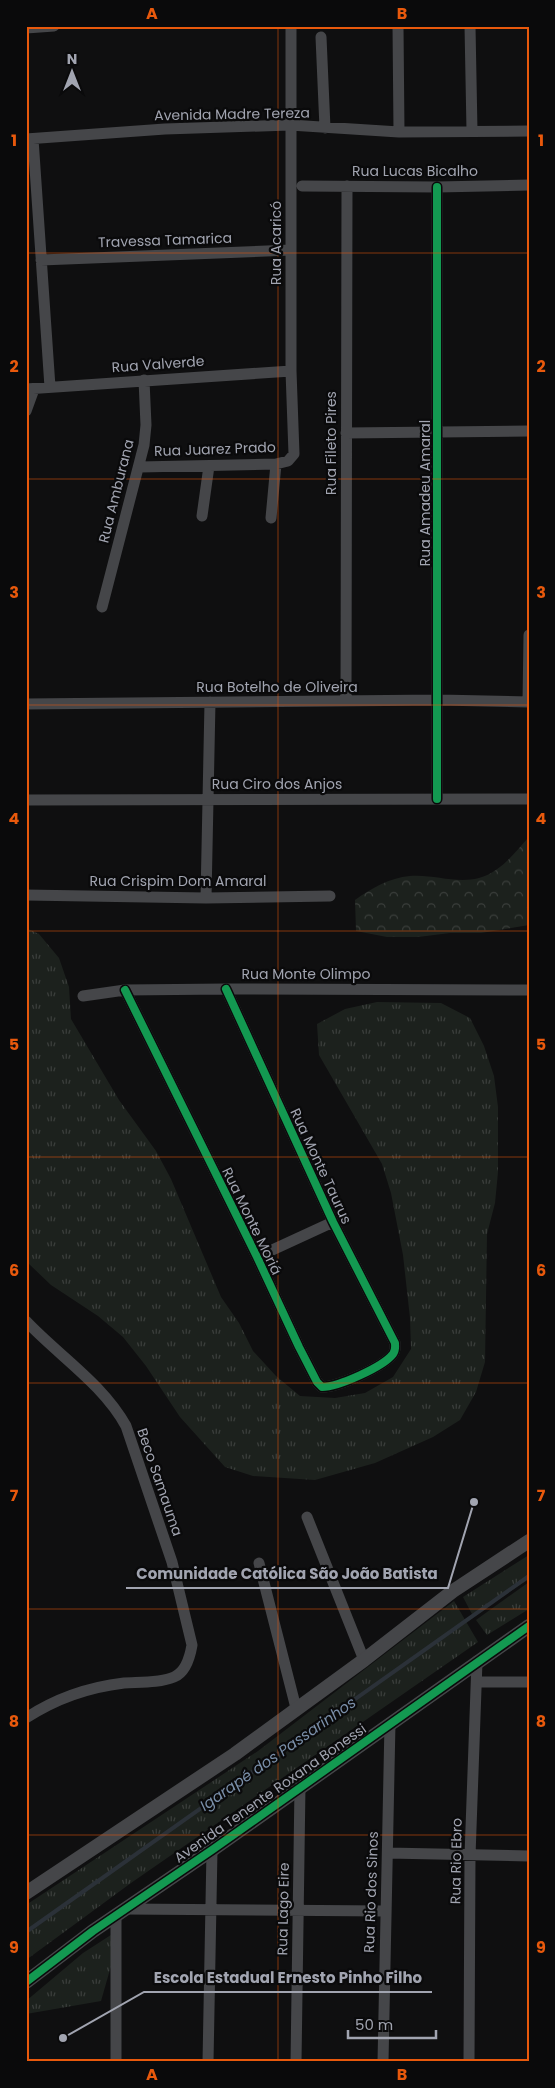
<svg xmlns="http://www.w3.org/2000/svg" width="555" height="2088" viewBox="0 0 555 2088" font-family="Poppins,sans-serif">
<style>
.grass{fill:url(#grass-tufts)}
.forest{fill:url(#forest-crowns)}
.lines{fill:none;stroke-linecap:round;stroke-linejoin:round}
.stream{stroke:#2b3138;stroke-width:4}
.minor{stroke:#454649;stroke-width:11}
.tertiary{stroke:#454649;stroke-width:14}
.cycleway-casing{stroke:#0a0a0b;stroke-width:11}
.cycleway{stroke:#139951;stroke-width:8}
.grid{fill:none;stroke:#e8590c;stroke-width:1;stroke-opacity:0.55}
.labels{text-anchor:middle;stroke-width:4.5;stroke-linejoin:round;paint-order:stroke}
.street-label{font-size:14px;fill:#a1a4b0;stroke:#0a0a0b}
.water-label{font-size:15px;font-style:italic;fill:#7a8fa9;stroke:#0a0a0b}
.leader{fill:none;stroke:#a1a4b0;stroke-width:2}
.callout-dot{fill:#a1a4b0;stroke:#0a0a0b;stroke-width:2}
.callout-label{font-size:15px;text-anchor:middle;font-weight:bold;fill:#a1a4b0;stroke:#0a0a0b;stroke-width:4.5;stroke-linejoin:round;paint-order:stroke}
.neatline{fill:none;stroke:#e8590c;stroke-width:2}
.grid-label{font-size:16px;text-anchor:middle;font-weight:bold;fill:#e8590c}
</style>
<defs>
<pattern id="grass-tufts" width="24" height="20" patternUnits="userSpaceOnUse" patternTransform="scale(1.25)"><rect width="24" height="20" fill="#1c211d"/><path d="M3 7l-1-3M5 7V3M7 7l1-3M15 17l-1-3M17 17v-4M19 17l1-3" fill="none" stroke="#3a3e3b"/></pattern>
<pattern id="forest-crowns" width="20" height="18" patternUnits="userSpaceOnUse" patternTransform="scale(1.25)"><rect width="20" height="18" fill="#1c211d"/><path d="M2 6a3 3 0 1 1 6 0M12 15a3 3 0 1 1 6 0" fill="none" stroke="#3a3e3b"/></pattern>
</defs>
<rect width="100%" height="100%" fill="#0f0f10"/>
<path class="grass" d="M26 928 39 934 59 958 69 987 71 1019 119 1100 156 1151 171 1179 221 1297 239 1323 253 1351 276 1376 300 1396 335 1398 365 1393 393 1377 411 1349 410 1318 403 1255 391 1193 382 1164 319 1055 317 1024 345 1009 377 1002 441 1003 470 1018 484 1046 494 1076 498 1107V1172L495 1203 487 1234 485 1362 476 1392 460 1420 433 1437 375 1463 315 1480 253 1476 225 1467 180 1417 146 1366 123 1337 98 1316 51 1285 28 1263 26 1259Z
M529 1555V1579L473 1616 463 1597Z
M529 1582V1609L487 1635 476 1620Z
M454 1601 478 1642 131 1883 26 1960V1905L258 1751Z
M114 1933 119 1938 101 2001 26 2014V2001L83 1953Z"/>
<path class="forest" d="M529 837V925L481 933H450L418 937H387L356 931 355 900C372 888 389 878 410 876 433 874 456 884 479 878 501 872 515 852 529 837Z"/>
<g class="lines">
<path class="stream" d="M26 1932 529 1576"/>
<path class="minor" d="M398 26 399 132
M470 26 472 131
M26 28 54 26
M321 37 325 128
M26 139 165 129 290 125 399 132 529 131
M33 139 50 387
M302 186 437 187 529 185
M41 260 291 250
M26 389 291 371
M26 411 34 389
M346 433 529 431
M140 467 276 464 288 461 294 454 291 371V26
M202 516 209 466
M271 518 276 464
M102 607 144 445 146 425 144 380
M346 701 347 186
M528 702 529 635
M26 704 439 700 529 702
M437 799V187
M26 800 529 799
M26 895 206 898 330 896
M206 898 210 702
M125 990 257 1257 299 1347 317 1382 322 1387C338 1387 383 1367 393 1354 396 1350 395 1347 395 1343L333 1222 226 989
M83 996 125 990 226 989 529 990
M257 1257 333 1222
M26 1321C59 1356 103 1384 126 1426L172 1562 192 1645C190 1657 186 1672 174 1677 160 1683 139 1682 124 1683 90 1687 55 1699 26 1718
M307 1517 364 1660
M259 1563 296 1708
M477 1682H529
M388 1853 529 1856
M125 1909 385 1911
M116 1915V2062
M208 2062 212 1850
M296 2062 300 1786
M383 2062 390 1723
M469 2062 470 1856 477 1661"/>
<path class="tertiary" d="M26 1893 235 1754 364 1660 453 1591 529 1541
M26 1982 93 1931 212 1850 529 1626"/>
<defs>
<path id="cycleway" d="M437 799V187
M125 990 257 1257 299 1347 317 1382 322 1387C338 1387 383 1367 393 1354 396 1350 395 1347 395 1343L333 1222 226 989
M26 1982 93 1931 212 1850 529 1626"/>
</defs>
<use href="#cycleway" class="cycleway-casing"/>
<use href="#cycleway" class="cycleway"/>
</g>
<path class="grid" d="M278 26V2062M26 253H529M26 479H529M26 705H529M26 931H529M26 1157H529M26 1383H529M26 1609H529M26 1835H529"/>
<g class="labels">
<g class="street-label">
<text transform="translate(232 114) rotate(-1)" y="5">Avenida Madre Tereza</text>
<text x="415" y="176">Rua Lucas Bicalho</text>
<text transform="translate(165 240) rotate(-2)" y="5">Travessa Tamarica</text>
<text transform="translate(276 243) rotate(-90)" y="5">Rua Acaricó</text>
<text transform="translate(158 364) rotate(-4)" y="5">Rua Valverde</text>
<text transform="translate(331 443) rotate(-90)" y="5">Rua Fileto Pires</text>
<text transform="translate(215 449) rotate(-2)" y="5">Rua Juarez Prado</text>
<text transform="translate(116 491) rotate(-76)" y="5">Rua Amburana</text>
<text transform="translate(425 493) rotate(-90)" y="5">Rua Amadeu Amaral</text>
<text x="277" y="692">Rua Botelho de Oliveira</text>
<text x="277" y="789">Rua Ciro dos Anjos</text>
<text x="178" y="886">Rua Crispim Dom Amaral</text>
<text x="306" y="979">Rua Monte Olimpo</text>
<text transform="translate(321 1166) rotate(65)" y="5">Rua Monte Taurus</text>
<text transform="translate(252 1221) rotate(64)" y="5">Rua Monte Moriá</text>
<text transform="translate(160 1482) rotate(71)" y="5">Beco Samauma</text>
<text transform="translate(270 1793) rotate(-35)" y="5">Avenida Tenente Roxana Bonessi</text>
<text transform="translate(456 1861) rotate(-89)" y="5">Rua Rio Ebro</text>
<text transform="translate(371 1892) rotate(-88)" y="5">Rua Rio dos Sinos</text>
<text transform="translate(283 1909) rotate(-89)" y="5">Rua Lago Eire</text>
</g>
<g class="water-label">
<text transform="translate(278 1754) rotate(-35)" y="5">Igarapé dos Passarinhos</text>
</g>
</g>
<path class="leader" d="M474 1502L448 1588H126M63 2038L144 1992H432"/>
<g class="callout-dot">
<circle cx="474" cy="1502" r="5"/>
<circle cx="63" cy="2038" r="5"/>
</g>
<g class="callout-label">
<text x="287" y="1579">Comunidade Católica São João Batista</text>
<text x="288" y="1983">Escola Estadual Ernesto Pinho Filho</text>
</g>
<rect width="555" height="2088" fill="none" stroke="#0a0a0b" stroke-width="55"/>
<g transform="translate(72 72)" stroke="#0a0a0b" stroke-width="4" paint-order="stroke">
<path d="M0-4L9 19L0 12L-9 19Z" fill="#a1a4b0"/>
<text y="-8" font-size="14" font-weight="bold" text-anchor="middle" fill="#a1a4b0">N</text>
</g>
<path d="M348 2030v8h88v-8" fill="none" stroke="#a1a4b0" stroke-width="2.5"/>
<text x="355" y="2030" font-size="15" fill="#a1a4b0" stroke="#0a0a0b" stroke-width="4" paint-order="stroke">50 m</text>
<rect x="28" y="28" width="500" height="2032" class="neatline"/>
<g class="grid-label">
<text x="152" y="19">A</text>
<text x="402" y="19">B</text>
<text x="14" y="146">1</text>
<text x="541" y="146">1</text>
<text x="14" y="372">2</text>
<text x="541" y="372">2</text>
<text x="14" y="598">3</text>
<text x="541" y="598">3</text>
<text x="14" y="824">4</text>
<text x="541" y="824">4</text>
<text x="14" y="1050">5</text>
<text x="541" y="1050">5</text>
<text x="14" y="1276">6</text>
<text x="541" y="1276">6</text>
<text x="14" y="1501">7</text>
<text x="541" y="1501">7</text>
<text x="14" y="1727">8</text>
<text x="541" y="1727">8</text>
<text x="14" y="1953">9</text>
<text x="541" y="1953">9</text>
<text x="152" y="2080">A</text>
<text x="402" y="2080">B</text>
</g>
</svg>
